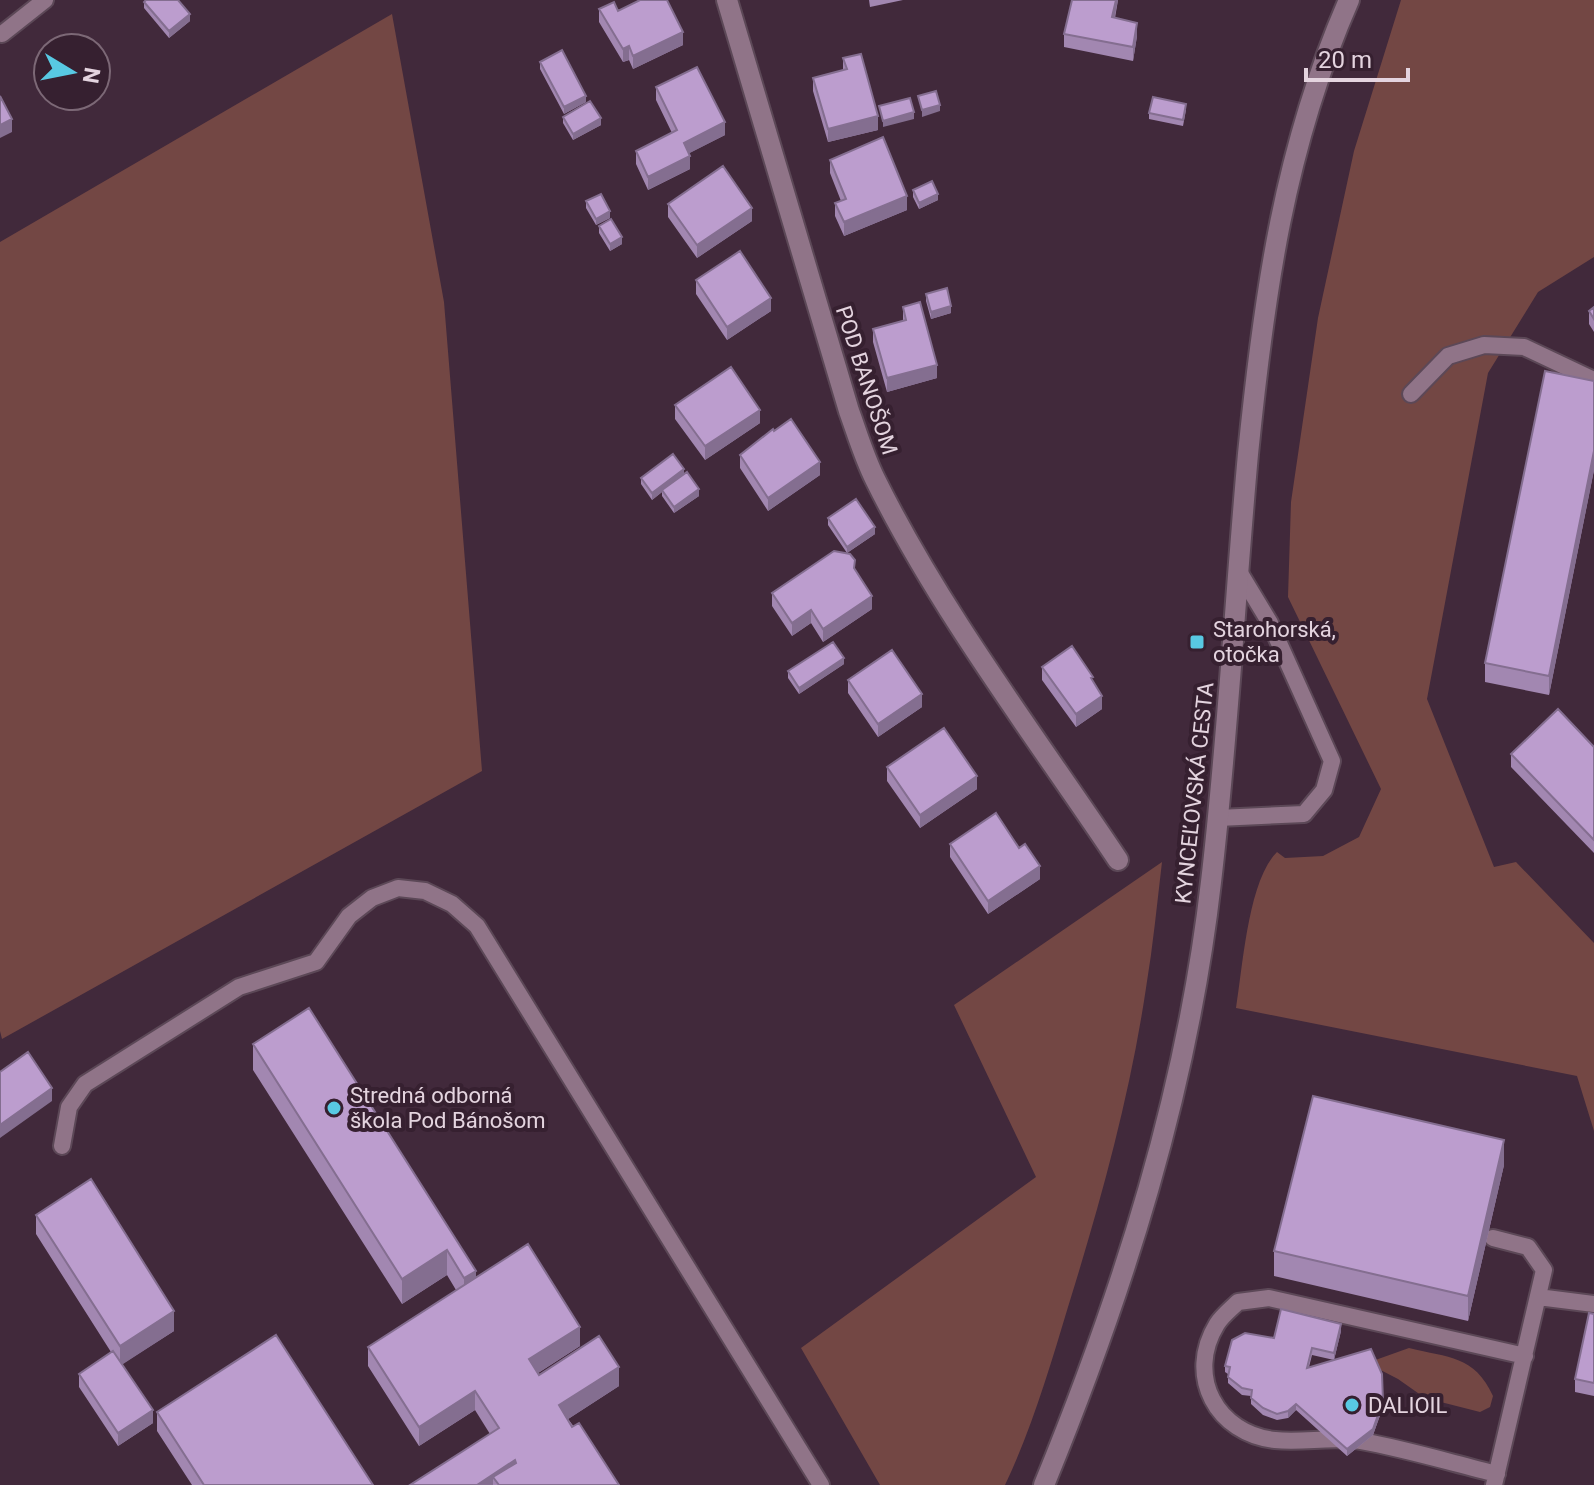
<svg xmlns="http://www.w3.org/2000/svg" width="1594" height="1485" viewBox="0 0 1594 1485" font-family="Roboto,sans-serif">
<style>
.green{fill:#734744}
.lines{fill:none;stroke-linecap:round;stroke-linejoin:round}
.lane-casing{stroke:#5c4857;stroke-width:20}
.street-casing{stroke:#5c4857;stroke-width:24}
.secondary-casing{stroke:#5c4857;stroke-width:24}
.lane{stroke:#907488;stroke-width:16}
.street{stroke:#907488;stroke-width:20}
.secondary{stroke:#907488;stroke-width:20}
.wall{fill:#a287b1}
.shaded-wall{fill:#846e90}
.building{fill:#bc9dce;stroke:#846e90;stroke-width:2}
.poi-dot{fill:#58c9e3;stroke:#362030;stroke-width:3}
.labels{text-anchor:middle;stroke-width:8;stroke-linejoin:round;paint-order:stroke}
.street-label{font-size:22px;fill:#e4d4df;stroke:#362030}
.poi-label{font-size:22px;fill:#e4d4df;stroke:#362030;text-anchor:start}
</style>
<rect width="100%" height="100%" fill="#41293b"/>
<path class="green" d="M1401 0H1594V257L1538 292 1488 373 1427 699 1494 867 1516 862 1594 943V1131L1577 1076 1236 1008C1243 966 1248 881 1277 852L1285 858 1323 856 1359 837 1381 789 1288 597 1291 502 1318 318 1354 151Z
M392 14 444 302 482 771 2 1039 0 1031V242Z
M1162 862C1157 904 1153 946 1146 988 1130 1096 1100 1204 1068 1307 1050 1367 1032 1428 1005 1485H880L801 1348 1036 1177 954 1005Z
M1409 1348C1449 1358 1474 1355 1493 1396L1490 1407 1480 1412 1425 1398 1398 1379 1367 1363Z"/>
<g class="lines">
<defs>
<path id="lane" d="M2 34 45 0
M1411 394 1448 356 1484 345 1524 347 1594 380
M1218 818 1304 814 1324 790 1332 761 1270 623 1238 570
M62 1146 69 1107 85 1084 239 987 316 962 349 916 372 898 398 888 425 891 452 904 477 926 821 1485
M1493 1238 1528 1247 1544 1270 1494 1485
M1538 1297 1594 1304
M1497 1474C1452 1463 1406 1449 1361 1441 1332 1436 1304 1443 1275 1440 1217 1434 1185 1376 1217 1324 1222 1316 1231 1309 1238 1302L1269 1298 1525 1356"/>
<path id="street" d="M727 0 849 411C857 433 864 457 875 479 940 611 1036 737 1118 860"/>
<path id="secondary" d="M1044 1485C1124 1290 1187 1091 1211 882 1228 739 1235 596 1248 454 1264 295 1284 148 1349 0"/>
</defs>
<use href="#lane" class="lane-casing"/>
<use href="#street" class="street-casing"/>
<use href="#secondary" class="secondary-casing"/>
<use href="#lane" class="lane"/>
<use href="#street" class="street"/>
<use href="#secondary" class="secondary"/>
</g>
<path class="wall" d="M869 0H903L870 7Z
M1072 0H1118L1115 18 1137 36 1133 61 1064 47V34Z
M144 2 190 21 169 38 144 8Z
M599 9 618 11 683 45 633 69 629 60 623 62 599 22Z
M843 58 878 130 828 142 813 91V78L843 70Z
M540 62 586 102 564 114 540 69Z
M656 87 725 135 689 153 690 169 648 190 636 164V151L672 133 656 100Z
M1186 110 1183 126 1149 119V113Z
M563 117 601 125 573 140 563 123Z
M830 160 907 210 844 236 835 216V203L841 201 830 173Z
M913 190 938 200 919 209 913 197Z
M586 201 610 218 596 225 586 208Z
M668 204 752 221 697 258 668 217Z
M599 226 622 244 610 251 599 233Z
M696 280 771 311 727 340 696 294Z
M926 294 951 313 931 319 926 301Z
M903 307 937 378 887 392 873 342V329L903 321Z
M1594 307V332L1589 324V311Z
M1594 381V470L1549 695 1485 682V663Z
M675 405 760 423 705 460 675 419Z
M740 455 820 475 768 511 740 468Z
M684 474 699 496 674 513 662 496V492L652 500 641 484V478Z
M828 518 875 534 847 553 872 609 823 642 811 623 792 636 772 606V593L847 553 828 525Z
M844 664 799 694 788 678V671Z
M1042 667 1102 709 1076 727 1042 680Z
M848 680 922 707 878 737 848 693Z
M1594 747V853L1511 767V754Z
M887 767 977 789 920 828 887 781Z
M950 844 1019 848 1040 879 988 914 950 857Z
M253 1044 476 1277 580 1346 538 1373 539 1375 619 1386 568 1419 619 1485H410L490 1434 475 1410 419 1446 368 1366V1347L456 1290 447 1275 402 1304 253 1070Z
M1504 1165 1468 1321 1274 1276V1251Z
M36 1215 174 1331 122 1364 153 1423 118 1446 79 1387V1374L111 1352 36 1234Z
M1594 1314V1396L1575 1392V1379Z
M1341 1331 1334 1360 1312 1355 1309 1367 1383 1407 1373 1435 1347 1456 1296 1410 1288 1418 1277 1420 1263 1415 1251 1404V1396L1242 1395 1228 1383V1374L1225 1372V1366Z
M157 1412 373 1485H192L157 1431Z"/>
<path class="shaded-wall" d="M1116 0H1118L1112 30V17Z
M190 14V21L169 38V31Z
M1137 23V36L1133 61V47Z
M683 32V45L633 69V56Z
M629 46V60L623 62V49Z
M586 96V102L564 114V107Z
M940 105V111L922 117V110Z
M914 112V119L883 127V121Z
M878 116V130L828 142V129Z
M601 118V125L573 140V134Z
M12 119V132L0 138V125Z
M725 122V135L684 156V143Z
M690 156V169L648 190V177Z
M938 194V200L919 209V203Z
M907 196V210L844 236V222Z
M752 208V221L697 258V245Z
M610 211V218L596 225V219Z
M622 237V244L610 251V244Z
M771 298V311L727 340V327Z
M951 306V313L931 319V312Z
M937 365V378L887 392V378Z
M760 410V423L705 460V446Z
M1594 451V470L1549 695V676Z
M820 462V475L768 511V498Z
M684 469V476L662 490V492L652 500V493Z
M699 489V496L674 513V507Z
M875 527V534L847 553V547Z
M872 596V609L823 642V629Z
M811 610V623L792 636V623Z
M844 658V664L799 694V688Z
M922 694V707L878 737V724Z
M1102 696V709L1076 727V714Z
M977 776V789L920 828V815Z
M1040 866V879L988 914V901Z
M52 1088V1101L0 1138V1125Z
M1504 1140V1165L1468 1321V1296Z
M447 1250V1275L402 1304V1279Z
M476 1271V1296L464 1303V1278Z
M174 1311V1331L120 1366V1346Z
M1341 1324V1331L1334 1360V1353Z
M580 1327V1346L529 1379V1359Z
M619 1367V1386L559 1425V1405Z
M475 1391V1410L419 1446V1427Z
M1383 1401V1407L1373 1435 1347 1456V1449Z
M1296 1404V1410L1288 1418V1411Z
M153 1410V1423L118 1446V1433Z
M515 1460V1480L493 1477V1485H477Z"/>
<path class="building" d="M146 0H178L190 14 169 31 144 2Z
M640 0H667L683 32 633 56 629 46 623 49 599 9 614 2 618 11Z
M1072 0H1116L1112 17 1137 23 1133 47 1064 34Z
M562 50 586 96 564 107 540 62Z
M861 54 878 116 828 129 813 78 847 69 843 58Z
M697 67 725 122 684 143 690 156 648 177 636 151 677 130 656 87Z
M936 91 940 105 922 110 918 96Z
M0 96 12 119 0 125Z
M1153 97 1186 104 1183 120 1149 113Z
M910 98 914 112 883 121 879 106Z
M590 101 601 118 573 134 563 117Z
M883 137 907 196 844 222 835 203 846 199 830 160Z
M723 166 752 208 697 245 668 204Z
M932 181 938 194 919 203 913 190Z
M601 194 610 211 596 219 586 201Z
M611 219 622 237 610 244 599 226Z
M740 251 771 298 727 327 696 280Z
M947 288 951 306 931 312 926 294Z
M920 302 937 365 887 378 873 329 906 320 903 307Z
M1594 307V319L1589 311Z
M731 367 760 410 705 446 675 405Z
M1545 371 1594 381V451L1549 676 1485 663Z
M791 419 820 462 768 498 740 455 773 429 774 431Z
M673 454 684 469 652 493 641 478Z
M687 472 699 489 674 507 662 490Z
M856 499 875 527 847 547 828 518Z
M834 551 850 554 855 560 854 568 872 596 823 629 811 610 792 623 772 593Z
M833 642 844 658 799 688 788 671Z
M1072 646 1093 677 1091 678 1102 696 1076 714 1042 667Z
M892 650 922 694 878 724 848 680Z
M1558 709 1594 747V840L1511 754Z
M944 728 977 776 920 815 887 767Z
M996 813 1019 848 1025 844 1040 866 988 901 950 844Z
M309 1008 476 1271 464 1278 447 1250 402 1279 253 1044Z
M28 1052 52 1088 0 1125V1072Z
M1313 1096 1504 1140 1468 1296 1274 1251Z
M91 1179 174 1311 120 1346 36 1215Z
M528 1244 580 1327 529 1359 539 1375 599 1336 619 1367 559 1405 572 1427 579 1423 619 1485H499L493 1477 516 1463 515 1460 477 1485H410L499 1428 475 1391 419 1427 368 1347Z
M1281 1309 1341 1324 1334 1353 1312 1348 1307 1368 1371 1349 1382 1374 1383 1401 1373 1429 1347 1449 1296 1404 1288 1411 1277 1414 1263 1408 1251 1398 1252 1390 1242 1388 1228 1377 1230 1367 1225 1366 1232 1340 1245 1333 1274 1338Z
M1589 1313 1594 1314V1383L1575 1379Z
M276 1335 373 1485H204L157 1412Z
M113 1351 153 1410 118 1433 79 1374Z"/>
<g class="poi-dot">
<rect x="1189" y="634" width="16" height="16" rx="4"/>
<circle cx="334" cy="1108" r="8"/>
<circle cx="1352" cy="1405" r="8"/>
</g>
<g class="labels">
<g class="street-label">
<text transform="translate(867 380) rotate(72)" y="8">POD BANOŠOM</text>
<text transform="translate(1194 793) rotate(-84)" y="8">KYNCEĽOVSKÁ CESTA</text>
</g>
<g class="poi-label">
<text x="1213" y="637">Starohorská,<tspan x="1213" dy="25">otočka</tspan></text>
<text x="350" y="1103">Stredná odborná<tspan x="350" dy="25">škola Pod Bánošom</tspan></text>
<text x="1368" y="1413">DALIOIL</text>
</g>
</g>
<g transform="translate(72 72) rotate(100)"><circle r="38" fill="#362030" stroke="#7c6876" stroke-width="2"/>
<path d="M0-6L14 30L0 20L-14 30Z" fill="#58c9e3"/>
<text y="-12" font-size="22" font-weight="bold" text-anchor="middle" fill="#e4d4df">N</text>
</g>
<path d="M1306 68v12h102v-12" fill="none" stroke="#e4d4df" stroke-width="4"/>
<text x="1318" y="68" font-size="24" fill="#e4d4df" stroke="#362030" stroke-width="6" paint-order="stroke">20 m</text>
</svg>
